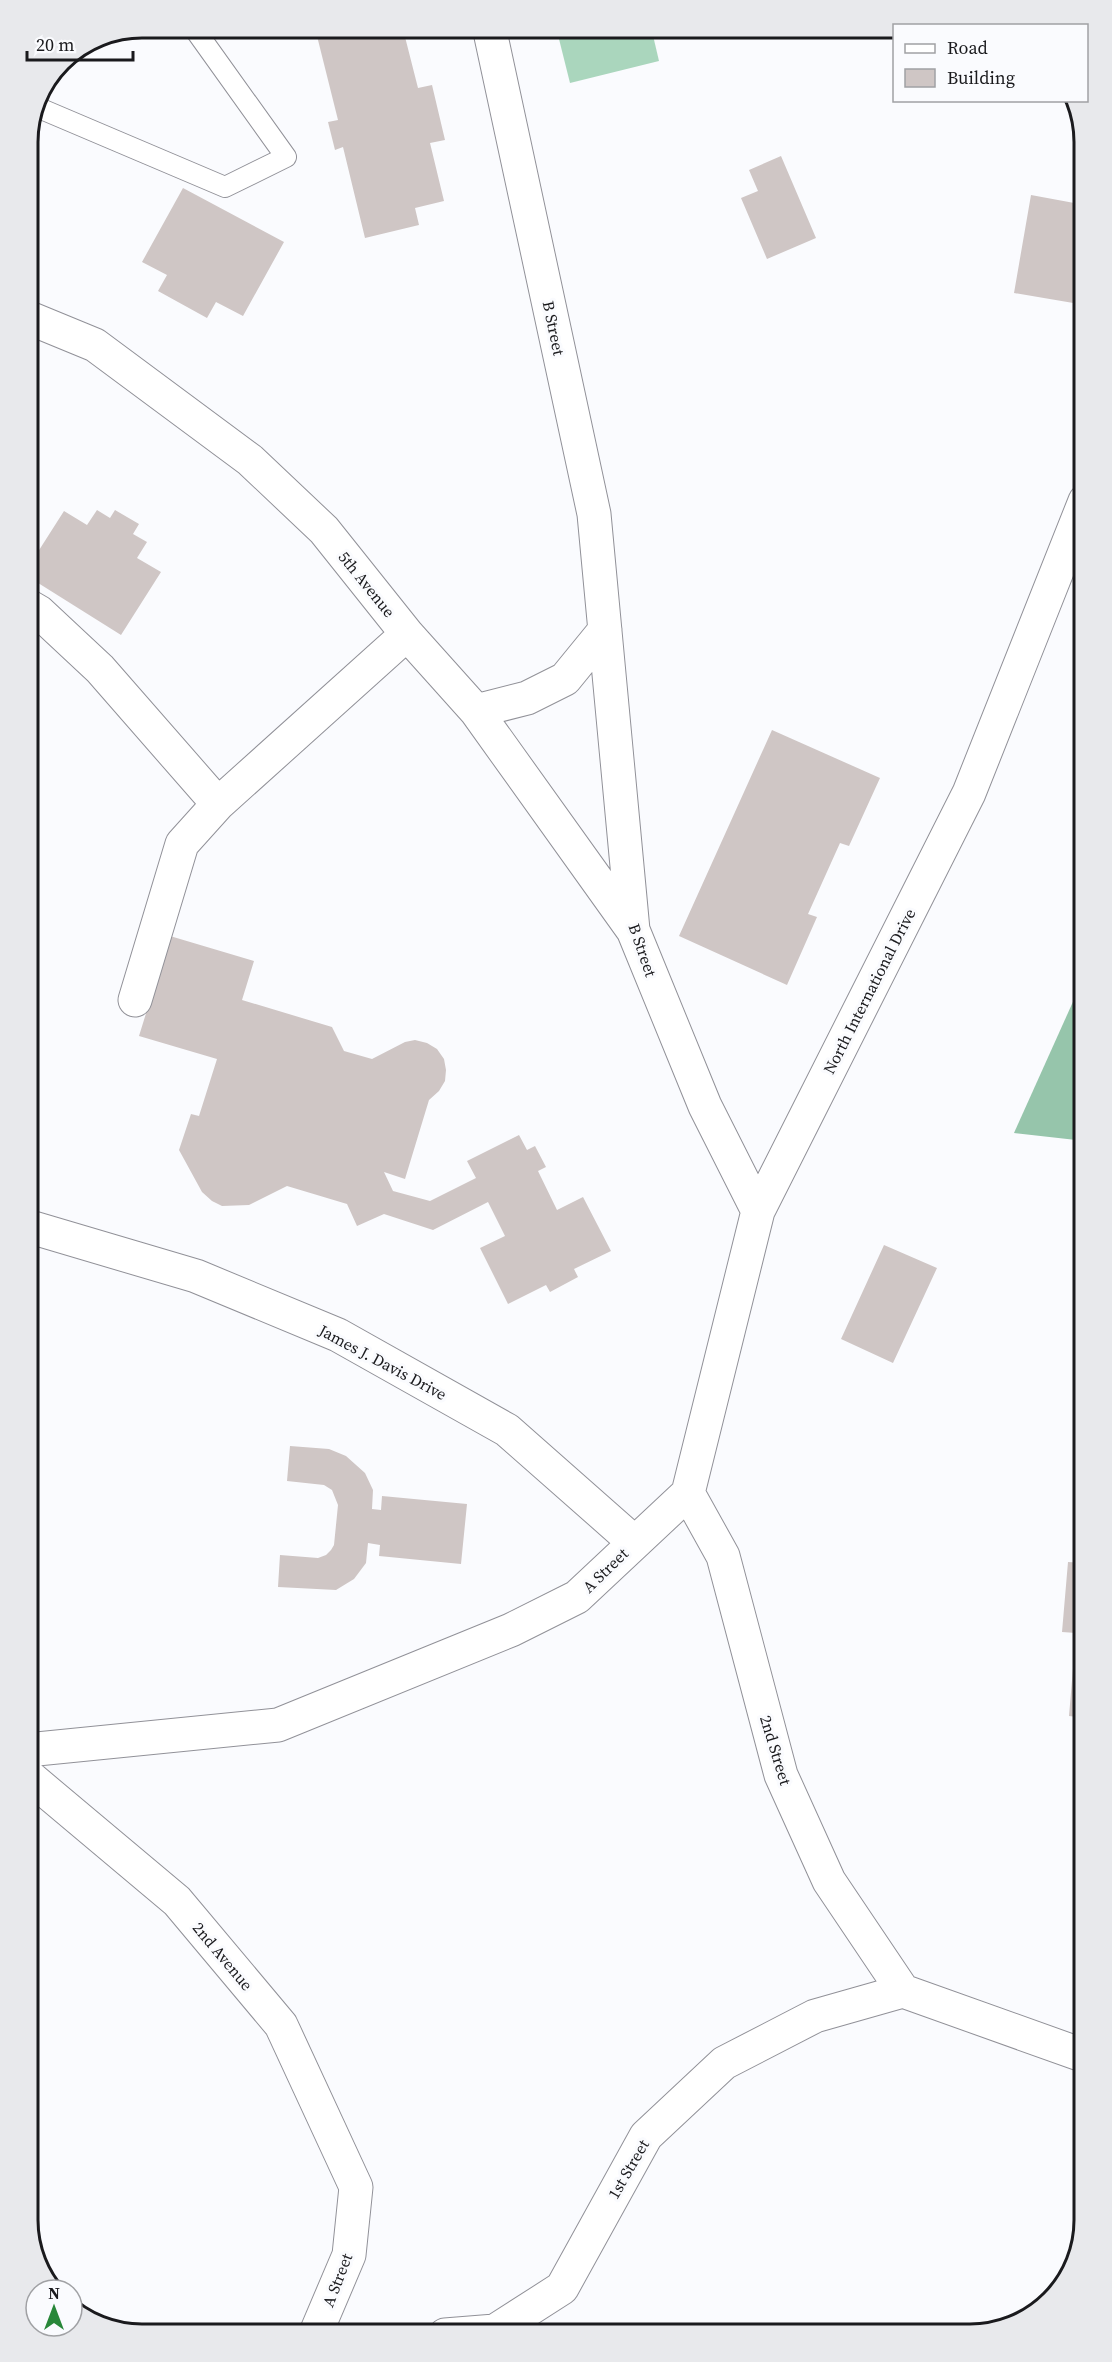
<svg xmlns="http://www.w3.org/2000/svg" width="1112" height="2362" viewBox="0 0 1112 2362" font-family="'Source Serif 4',serif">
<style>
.green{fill:#aad6bd}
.forest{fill:#96c5ab}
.building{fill:#cfc6c5}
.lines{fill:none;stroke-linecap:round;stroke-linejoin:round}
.service-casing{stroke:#919198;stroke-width:22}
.minor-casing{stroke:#919198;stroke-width:35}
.service{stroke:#fff;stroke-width:20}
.minor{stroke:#fff;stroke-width:33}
.labels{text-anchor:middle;stroke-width:6;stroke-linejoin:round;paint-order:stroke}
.street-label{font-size:16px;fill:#1a1a1d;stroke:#fafbfe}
.rim{fill:none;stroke:#1a1a1d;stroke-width:3}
</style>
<rect width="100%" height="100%" fill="#fafbfe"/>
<path class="green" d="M556 27H651L659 61 570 83Z"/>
<path class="forest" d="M1085 975V1141L1014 1133Z"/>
<path class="building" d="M337 27H370L372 36 403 29 418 88 432 85 445 140 430 143 444 201 415 208 419 225 365 238 343 147 335 150 328 122 338 120 316 32Z
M781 156 816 238 767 259 741 198 758 191 749 170Z
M183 188 284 242 243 316 216 302 207 318 158 291 167 275 142 262Z
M1031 195 1085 205V305L1014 293Z
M97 510 110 518 115 510 139 524 133 534 147 542 137 558 161 572 121 635 27 576V569L64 511 87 525Z
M772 730 880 778 849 846 840 843 808 914 817 917 787 985 679 936Z
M170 936 254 961 242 1000 332 1027 344 1051 372 1059 405 1042 415 1040 427 1043 437 1049 444 1059 446 1070 445 1081 439 1091 429 1100 405 1179 384 1172 393 1191 430 1201 476 1178 467 1161 519 1135 527 1150 535 1146 546 1167 538 1171 557 1210 583 1197 611 1251 574 1269 578 1277 550 1292 546 1285 508 1304 480 1248 505 1236 488 1202 433 1230 384 1214 357 1226 347 1204 287 1186 249 1205 222 1206 212 1201 202 1192 179 1150 191 1114 199 1116 217 1059 139 1036Z
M884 1245 937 1268 893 1363 841 1339Z
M290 1446 329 1449 346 1456 365 1473 373 1490 372 1509 381 1510 382 1496 467 1504 461 1564 379 1556 380 1545 368 1543 366 1563 354 1579 336 1590 278 1587 280 1555 318 1558 326 1555 331 1550 334 1545 338 1505 332 1490 324 1485 287 1481Z
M1068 1562 1085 1563V1718L1069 1716 1076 1633 1062 1632Z
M1083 1728H1085V1780L1079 1779Z"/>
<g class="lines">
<defs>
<path id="service" d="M39 108 225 187 286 157 193 27"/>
<path id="minor" d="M489 27 594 514 633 930 705 1106 758 1211
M27 317 95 345 250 460 324 530 407 634 476 711 632 929
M27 605 39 612 100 669 218 804
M476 711 527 698 565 679 605 630
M135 1000 182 844 218 804 407 634
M27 1226 196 1276 338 1335 507 1430 634 1542
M688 1493 758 1211 969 793 1085 501
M688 1493 723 1556 781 1775 829 1881 903 1991
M27 1750 278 1725 511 1630 577 1597 688 1493
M27 1775 177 1901 281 2025 356 2187 349 2255 315 2335
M903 1991 1085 2056
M445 2335 495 2331 562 2288 646 2136 724 2063 815 2016 903 1991"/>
</defs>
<use href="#service" class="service-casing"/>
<use href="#minor" class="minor-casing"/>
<use href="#service" class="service"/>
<use href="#minor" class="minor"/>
</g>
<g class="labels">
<g class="street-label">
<text transform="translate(554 328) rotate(78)" y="6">B Street</text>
<text transform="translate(367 584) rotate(51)" y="6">5th Avenue</text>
<text transform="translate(643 950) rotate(71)" y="6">B Street</text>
<text transform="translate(869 991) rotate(-63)" y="6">North International Drive</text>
<text transform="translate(383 1362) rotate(28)" y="6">James J. Davis Drive</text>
<text transform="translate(605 1570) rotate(-44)" y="6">A Street</text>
<text transform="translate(776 1750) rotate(73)" y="6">2nd Street</text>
<text transform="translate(223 1956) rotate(50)" y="6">2nd Avenue</text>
<text transform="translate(628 2169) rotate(-60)" y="6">1st Street</text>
<text transform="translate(337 2280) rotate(-69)" y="6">A Street</text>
</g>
</g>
<path d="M0 0H1112V2362H0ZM142 38H970A104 104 0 0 1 1074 142V2220A104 104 0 0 1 970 2324H142A104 104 0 0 1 38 2220V142A104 104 0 0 1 142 38Z" fill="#e8e9ec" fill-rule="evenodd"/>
<path class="rim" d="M142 38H970A104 104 0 0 1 1074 142V2220A104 104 0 0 1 970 2324H142A104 104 0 0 1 38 2220V142A104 104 0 0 1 142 38Z"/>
<rect x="893" y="24" width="195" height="78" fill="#fafbfe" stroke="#a0a1a4" stroke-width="1.5"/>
<rect x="905" y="44" width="30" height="9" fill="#ffffff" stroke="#a0a1a4" stroke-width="1.5"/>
<text x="947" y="54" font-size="18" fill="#1a1a1d">Road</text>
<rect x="905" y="69" width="30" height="18" fill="#cfc6c5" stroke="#a0a1a4" stroke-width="1.5"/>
<text x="947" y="84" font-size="18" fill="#1a1a1d">Building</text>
<g transform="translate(54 2308)"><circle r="28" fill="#fafbfe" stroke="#a0a1a4" stroke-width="1.5"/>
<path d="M0-4.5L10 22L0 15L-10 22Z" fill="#288739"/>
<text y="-9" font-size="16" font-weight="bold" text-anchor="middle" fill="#1a1a1d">N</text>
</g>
<path d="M27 51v9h106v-9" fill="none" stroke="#1a1a1d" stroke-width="3"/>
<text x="36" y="51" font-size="18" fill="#1a1a1d" stroke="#fafbfe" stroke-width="4.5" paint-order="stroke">20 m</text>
</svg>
